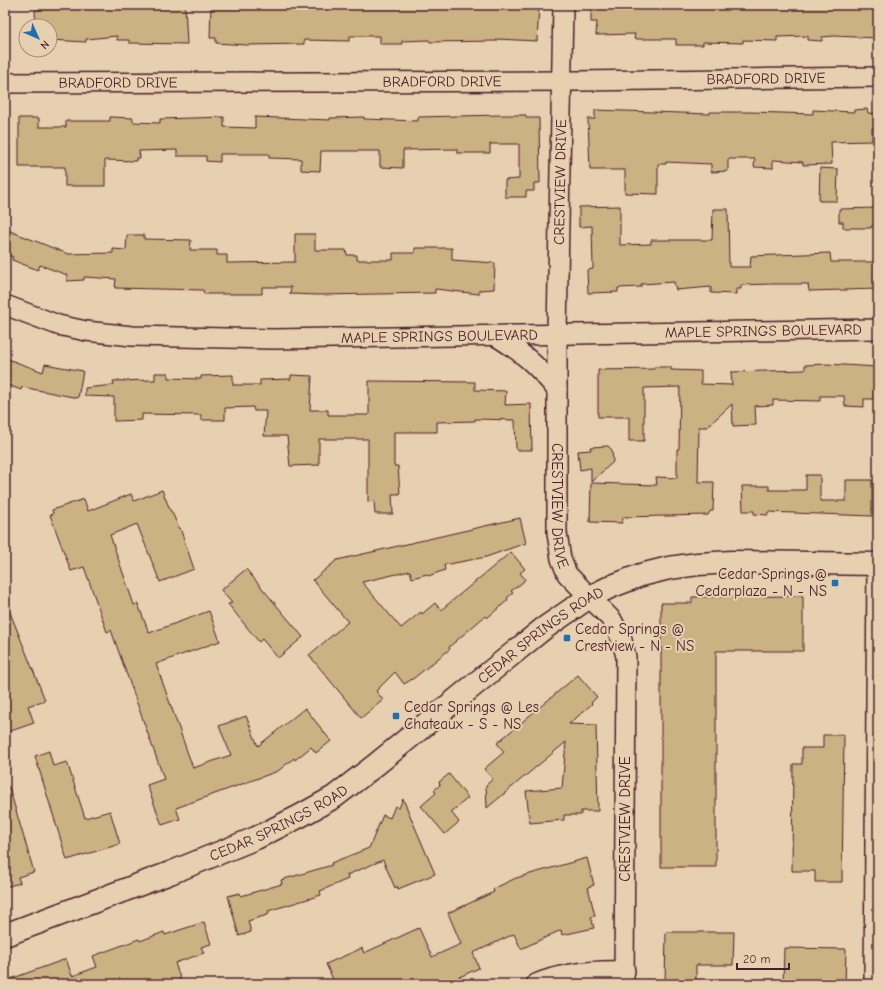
<svg xmlns="http://www.w3.org/2000/svg" width="883" height="989" viewBox="0 0 883 989" font-family="'Comic Neue',sans-serif">
<style>
.building{fill:#cbb282;stroke:#4a1f2b}
.lines{fill:none;stroke-linecap:round;stroke-linejoin:round}
.minor-casing{stroke:#4a1f2b;stroke-width:22}
.secondary-casing{stroke:#4a1f2b;stroke-width:25}
.minor{stroke:#e7d0b0;stroke-width:19}
.secondary{stroke:#e7d0b0;stroke-width:22}
.poi-dot{fill:#1f6fb2;stroke:#e7d0b0;stroke-width:1.5}
.labels{text-anchor:middle;stroke-width:4;stroke-linejoin:round;paint-order:stroke}
.street-label{font-size:15px;fill:#4a1f2b;stroke:#e7d0b0}
.poi-label{font-size:15px;fill:#4a1f2b;stroke:#e7d0b0;text-anchor:start}
</style>
<rect width="100%" height="100%" fill="#e7d0b0"/>
<filter id="ink" filterUnits="userSpaceOnUse"><feTurbulence type="fractalNoise" baseFrequency=".025" numOctaves="2"/><feDisplacementMap in="SourceGraphic" scale="8" xChannelSelector="R" yChannelSelector="G"/><feConvolveMatrix kernelMatrix="1 2 1 2 8 2 1 2 1" color-interpolation-filters="sRGB"/></filter>
<g filter="url(#ink)">
<path class="building" d="M72 5H185L187 44 129 43V40H117V36L86 39V42L50 40V26H36L35 10 72 8Z
M211 5H530V7H539L537 41 497 39V41L430 42 429 40 402 41V44H380V36H350L349 41 304 40V44L247 45 216 43V38H210Z
M591 5H878V38L834 36 822 37V41L808 40V36L777 37V41L743 40V43L703 42V45H676V39H634L635 34 596 35 597 22H591Z
M867 109 868 113 878 114V128H872V141L831 142 832 164 803 165V162L773 160V168L754 167 755 159H728V171L711 172V164L666 162V164H658V194L625 193V170H590L588 119H595V110L710 114V112H751L813 114V110L854 112V110Z
M500 115H526V118H539L540 183H534V191H526V197H505V180L519 179V144H490V153H457V149L403 150V168L380 167V151H321L320 171 301 170V159L269 158V154H220V162L206 161V156H177V150L139 151 140 158H136V161L105 160V186H65V167H19V118H39V127H66V121H110V117L133 118V122L160 123V119L224 117V127L255 128V117L330 120V118L364 117V119L418 121V117Z
M820 168 838 169 837 201H819Z
M620 206V245L651 244V240H712L713 209H728L729 267H750L751 256 830 253 831 262H877L878 289 809 291 808 284H770L741 285V289H736V294L711 293V287L676 290 674 282 641 284V287L618 288V292L588 293 587 270 593 269 592 226 579 227V207Z
M877 208V226H871V228H843V222H839V209Z
M5 229 68 254 113 253V249L126 250 127 235H144V239L191 240 190 250H217V255H227V263L295 262V234H315V250H346L347 255H357V260H393V253H415V248H452V260L495 263 494 289 479 290V294L435 289V293L318 295 290 294 291 287H262V294H204L203 290 115 288 116 279 84 277V280L67 281V275L40 265 38 270 12 260 13 257 5 254Z
M5 358 43 372 45 364 83 371 78 398 22 387 21 390 5 384Z
M826 364 878 367V389H874V399H864V407L845 406 844 396H820V401L773 400V405L755 406 756 425 733 426 732 404 707 427H699L698 482H714L713 511H710L708 515 623 517 622 523 590 522 591 483 657 485 656 477 677 478V449H679L680 387 644 388V441H629V417H598V370L654 369V367H671V370L701 371V384L732 385 731 372 805 370V365Z
M155 373H168V378L201 379V376L233 375V385H260V380L291 379V375L312 376 310 410H328V415H369V381L475 382V390L506 391 505 405 531 404 532 450H516L515 420 475 419V421L437 422V432H394V466H398L400 494H392L393 514H375L374 501 368 502V439H319V465L290 466 287 436H264L266 411H254L253 407 225 408V420H201V415L142 414V420L114 421V397L85 396V388L114 385 113 381 155 380Z
M608 446 612 450 613 462 591 482V468L580 470 578 451 591 450 590 447Z
M806 475H820V501H846V480H872V516L768 512V515L754 514V511H743L742 486H769V490H806Z
M162 490 171 512H172L179 529 180 528 194 569 160 582 137 524 110 535 134 605 138 604 149 633 209 611 220 641 156 664 193 768 231 755 219 726 246 716 258 746 305 708 331 741 316 753 311 747 295 760 294 758 278 771 176 808 180 819 162 825 147 785 164 779 111 630 107 632 84 567 71 571 50 515 53 514 52 510 84 499 88 511 131 494 134 501Z
M520 518 526 543 486 557 444 565 445 570 428 576 427 574 412 578 410 571 362 582 401 628 421 612 422 614 435 603 441 610 511 552 525 569 520 573 525 579 522 583 511 591 513 593 507 598 508 600 487 618 485 616 449 647 450 649 414 678 404 684 395 672 376 691 383 700 361 718 309 655 348 622 313 580 337 560Z
M246 569 303 637 278 658 262 639 259 642 228 604 232 603 221 590Z
M803 596V651H716V867H661V603H692V597Z
M5 600 45 700 28 706 34 723 5 733Z
M578 675 597 697 591 703 592 704 569 724 596 725 598 811H581V815H564V820L530 823 526 791 562 788 566 742 487 808 486 785 493 779 484 769 504 752 497 743Z
M823 735H844L842 882H815V871H792L793 764H802V748H823Z
M49 751 53 766 67 762 85 818 110 811 120 844 67 860 35 756Z
M449 774 468 798 451 812 459 822 445 834 421 806 436 793 434 790 440 785 439 782Z
M5 787H9L34 872 18 877 20 883 5 887Z
M403 799 435 874 398 889 397 886 395 888 383 860 347 875 348 879 320 891 321 895 268 911 269 914 267 915 248 921 251 932 239 936 228 896 240 893 241 896 282 884 281 880 332 865 331 863 369 848 383 815 390 818 395 806 399 808Z
M587 858 594 885 588 887 595 916 591 917 594 928 562 935 561 930 521 949 514 934 473 953 479 968 444 984H421L418 978 404 984H335L326 964 362 948 364 953 419 928 432 957 461 944 448 913 494 892 493 889 516 878Z
M204 922 211 944 201 947 204 953 175 963 182 984H5V981L66 959 72 976 97 967 93 956 139 939 140 941 164 932 165 935Z
M666 932H734L733 965H696V984H665Z
M784 948 846 949 845 984H783Z"/>
<g class="lines">
<defs>
<g id="minor">
<path id="s1" d="M563 5 557 333V533L561 559 567 574 612 620 622 640 626 657 624 984"/>
<path id="s2" d="M5 83 578 81 878 77"/>
<path id="s3" d="M5 305 58 325 86 331 132 336 274 339 878 329"/>
<path d="M494 335C522 352 536 364 557 390"/>
<path d="M536 984C564 972 595 970 625 971"/>
<path d="M874 984 877 564"/>
</g>
<g id="secondary">
<path id="s4" d="M5 935 170 873 256 838 300 816 334 797 373 767 543 629 588 598 610 587 641 575 669 568 698 564 732 562 878 564"/>
</g>
</defs>
<use href="#minor" class="minor-casing"/>
<use href="#secondary" class="secondary-casing"/>
<use href="#minor" class="minor"/>
<use href="#secondary" class="secondary"/>
</g>
</g>
<g class="poi-dot">
<rect x="831" y="579" width="8" height="8" rx="2"/>
<rect x="563" y="634" width="8" height="8" rx="2"/>
<rect x="392" y="712" width="8" height="8" rx="2"/>
</g>
<g class="labels">
<g class="street-label">
<text dy="5" stroke="none"><textPath href="#s2" startOffset="761">BRADFORD DRIVE</textPath></text>
<text dy="5" stroke="none"><textPath href="#s2" startOffset="437">BRADFORD DRIVE</textPath></text>
<text dy="5" stroke="none"><textPath href="#s2" startOffset="113">BRADFORD DRIVE</textPath></text>
<text transform="translate(560 182) rotate(-89)" y="5">CRESTVIEW DRIVE</text>
<text dy="5" stroke="none"><textPath href="#s3" startOffset="763">MAPLE SPRINGS BOULEVARD</textPath></text>
<text dy="5" stroke="none"><textPath href="#s3" startOffset="439">MAPLE SPRINGS BOULEVARD</textPath></text>
<text dy="5" stroke="none"><textPath href="#s1" startOffset="501">CRESTVIEW DRIVE</textPath></text>
<text dy="5" stroke="none"><textPath href="#s4" startOffset="620">CEDAR SPRINGS ROAD</textPath></text>
<text transform="translate(625 819) rotate(-90)" y="5">CRESTVIEW DRIVE</text>
<text dy="5" stroke="none"><textPath href="#s4" startOffset="296">CEDAR SPRINGS ROAD</textPath></text>
</g>
<g class="poi-label">
<text x="827" y="579" text-anchor="end">Cedar Springs @<tspan x="827" dy="17">Cedarplaza - N - NS</tspan></text>
<text x="575" y="634">Cedar Springs @<tspan x="575" dy="17">Crestview - N - NS</tspan></text>
<text x="404" y="712">Cedar Springs @ Les<tspan x="404" dy="17">Chateaux - S - NS</tspan></text>
</g>
</g>
<rect width="883" height="989" fill="none" stroke="#e7d0b0" stroke-width="20"/>
<rect x="10" y="10" width="863" height="969" fill="none" stroke="#4a1f2b" stroke-width="1.5" filter="url(#ink)"/>
<g transform="translate(38 38) rotate(135)"><circle r="19" fill="#e7d0b0" stroke="#a8897b"/>
<path d="M0-3L7 15L0 10L-7 15Z" fill="#1f6fb2"/>
<text y="-6" font-size="11" font-weight="bold" text-anchor="middle" fill="#4a1f2b">N</text>
</g>
<path d="M737 963v6h52v-6" fill="none" stroke="#4a1f2b" stroke-width="2"/>
<text x="743" y="963" font-size="12" fill="#4a1f2b" stroke="#e7d0b0" stroke-width="3" paint-order="stroke">20 m</text>
</svg>
